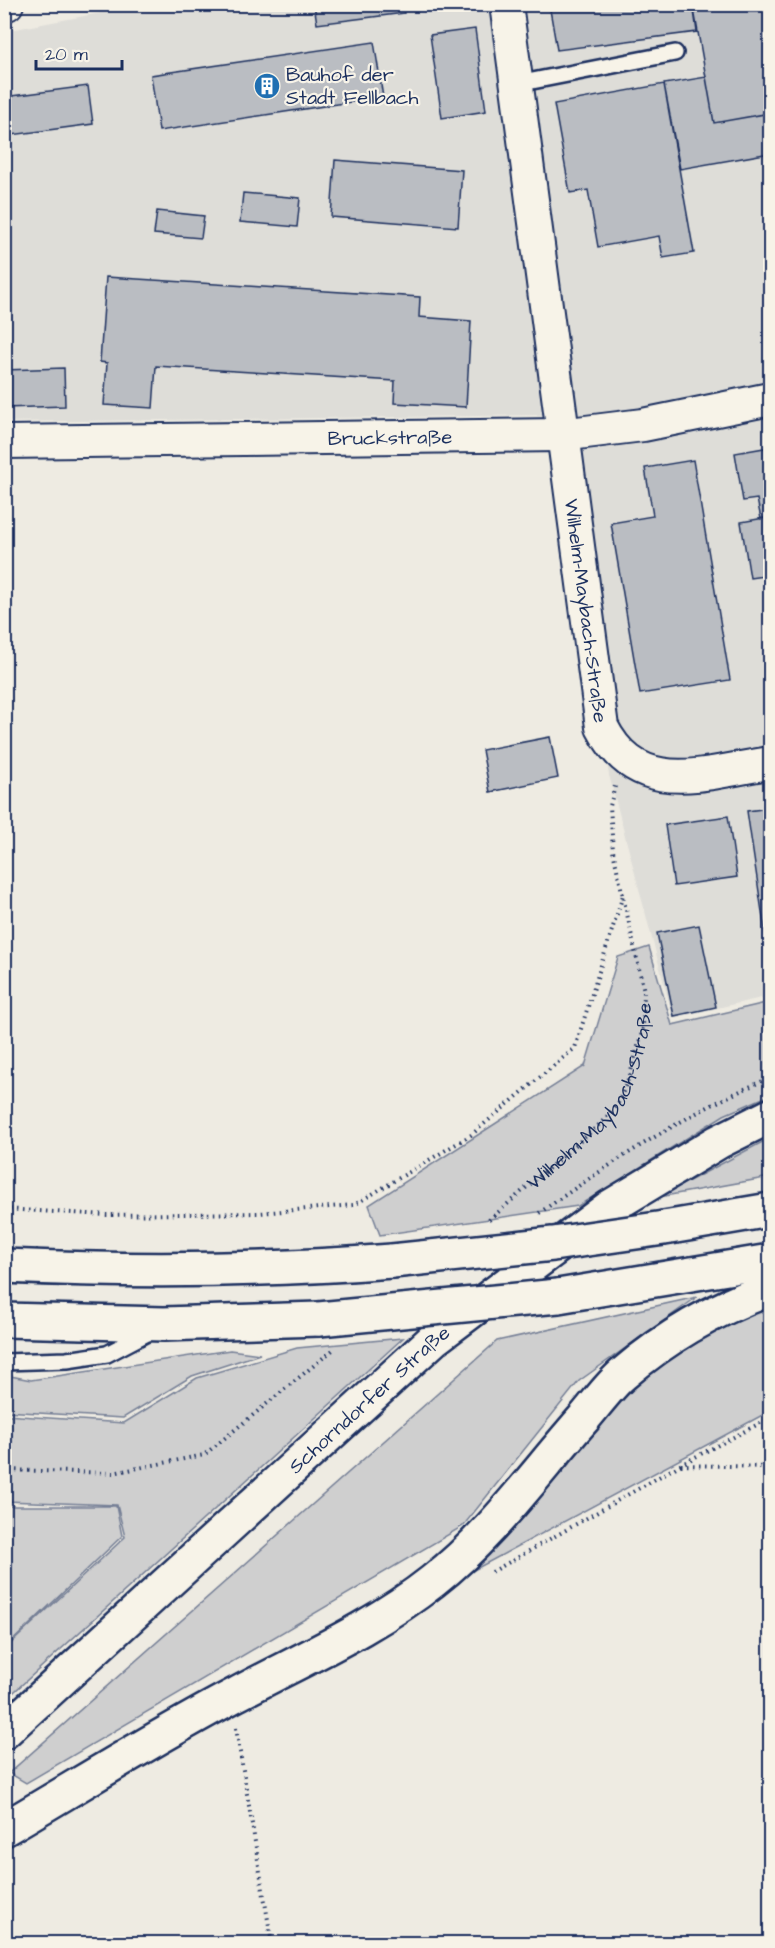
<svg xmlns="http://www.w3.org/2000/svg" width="775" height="1948" viewBox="0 0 775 1948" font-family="'Architects Daughter',sans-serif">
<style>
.built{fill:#deddd8}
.green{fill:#cfcfcf;stroke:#757f96;stroke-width:1.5}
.building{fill:#babdc2;stroke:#1b2f5e;stroke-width:1.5}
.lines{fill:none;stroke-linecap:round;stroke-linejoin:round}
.lane-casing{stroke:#1b2f5e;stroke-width:20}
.street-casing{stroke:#1b2f5e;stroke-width:36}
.secondary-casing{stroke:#1b2f5e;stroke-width:38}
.highway-casing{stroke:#1b2f5e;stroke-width:38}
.path{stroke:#1b2f5e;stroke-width:4;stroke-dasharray:1.5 4.5;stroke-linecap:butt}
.lane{stroke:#f7f3e8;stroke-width:15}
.street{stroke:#f7f3e8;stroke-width:32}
.secondary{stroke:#f7f3e8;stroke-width:33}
.highway{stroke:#f7f3e8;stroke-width:33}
.highway-bridge-casing{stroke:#1b2f5e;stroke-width:38;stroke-linecap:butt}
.highway-bridge{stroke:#f7f3e8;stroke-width:33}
.labels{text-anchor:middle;stroke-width:4.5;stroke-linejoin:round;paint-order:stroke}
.poi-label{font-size:20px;fill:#1b2f5e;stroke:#f7f3e8;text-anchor:start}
.street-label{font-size:20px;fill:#1b2f5e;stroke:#f7f3e8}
</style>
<rect width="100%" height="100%" fill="#eeebe2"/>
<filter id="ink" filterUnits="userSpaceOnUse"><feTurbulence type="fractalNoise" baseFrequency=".0167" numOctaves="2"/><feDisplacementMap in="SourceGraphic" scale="12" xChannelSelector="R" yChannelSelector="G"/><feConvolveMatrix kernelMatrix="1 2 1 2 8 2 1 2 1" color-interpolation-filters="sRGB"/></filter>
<g filter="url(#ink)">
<path class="built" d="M148 4 770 5V996L673 1018 609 775 548 415 5 422V31Z"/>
<path class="green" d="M649 947 672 1025 770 1002V1095L724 1115 578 1206 380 1235 369 1205 585 1066 618 957Z
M770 1138V1177L659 1197Z
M697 1297 579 1381 463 1526 26 1783 9 1773 497 1341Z
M770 1303V1411L457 1579 636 1379 729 1317Z
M403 1338 5 1700V1649L125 1537 117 1505 5 1501V1415L124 1423 197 1378 297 1348Z
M230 1350 260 1354 192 1376 123 1418 5 1411V1375L31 1380Z
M5 1506H116L122 1536 5 1648Z"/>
<path class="building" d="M314 4H403L404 13 317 24Z
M549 4H693L697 32 557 50Z
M693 4H770V113L714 123Z
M475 29 486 111 442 118 430 35Z
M374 42 383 97 159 131 151 75Z
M706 77 714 123 770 113V153L680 169 664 84Z
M664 84 694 253 663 258 659 236 598 247 588 190 570 193 554 104Z
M88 86 93 124 4 136V97Z
M335 160 462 170 458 227 331 217Z
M243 193 300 198 297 227 240 222Z
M157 211 204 216 201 238 154 234Z
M106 277 420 297 419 317 471 321 466 407 394 403 395 381 156 366 153 408 104 405 107 363 100 362Z
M64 368 65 406 4 408V370Z
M770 447V517L761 519 757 499 743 501 735 453Z
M693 460 730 680 640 694 611 523 653 516 645 468Z
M770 517V575L750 578 741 522Z
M550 737 558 778 490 792 482 750Z
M770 808V966L747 811Z
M728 816 737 877 674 886 665 825Z
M699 925 716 1007 674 1016 657 933Z"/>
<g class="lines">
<defs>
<path id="lane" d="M517 84 675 53
M4 1362 67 1360 107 1354 151 1331"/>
<g id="street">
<path id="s2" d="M506 4 602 727C639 800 705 772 770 763"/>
<path d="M4 5 7 4"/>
<path id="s3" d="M4 442 561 435 643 425 770 399"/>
</g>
<g id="secondary">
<path id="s4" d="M4 1732 434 1339 610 1207 718 1142 770 1116"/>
<path d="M4 1829C81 1784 157 1736 235 1695 302 1659 374 1628 433 1581 493 1534 535 1473 585 1417 597 1403 609 1386 623 1374 666 1337 717 1308 770 1289"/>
</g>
<path id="highway" d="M664 1228 770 1210
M4 1266C134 1272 263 1271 392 1261
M558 1296 770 1261
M4 1320 164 1324 319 1319"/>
</defs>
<use href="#lane" class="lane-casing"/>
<use href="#street" class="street-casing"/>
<use href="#secondary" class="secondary-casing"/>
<use href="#highway" class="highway-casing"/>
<g class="path">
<path d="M4 1209 107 1215 260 1213 354 1205 471 1135 575 1048 623 895"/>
<path d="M539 1213C613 1162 687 1112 770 1078"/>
<path id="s1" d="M489 1220 601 1123 618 1103 630 1075 643 1028 644 991 613 851 610 806 615 786"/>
<path d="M681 1465 770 1467"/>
<path d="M4 1470 113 1473 204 1455 334 1349"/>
<path d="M492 1572 680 1465 770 1418"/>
<path d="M236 1728 272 1944"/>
</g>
<use href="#lane" class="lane"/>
<use href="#street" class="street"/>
<use href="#secondary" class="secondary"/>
<use href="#highway" class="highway"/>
<defs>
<path id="highway-bridge" d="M392 1261 553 1244 664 1228
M319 1319 558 1296"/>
</defs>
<use href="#highway-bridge" class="highway-bridge-casing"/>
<use href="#highway-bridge" class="highway-bridge"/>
</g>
</g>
<defs>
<symbol id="building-disc" viewBox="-11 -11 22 22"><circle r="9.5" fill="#1f6fb2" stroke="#f7f3e8"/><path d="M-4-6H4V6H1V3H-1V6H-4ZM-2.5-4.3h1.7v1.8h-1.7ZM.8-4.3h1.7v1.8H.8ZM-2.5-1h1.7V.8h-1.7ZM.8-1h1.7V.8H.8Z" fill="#fff"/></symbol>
</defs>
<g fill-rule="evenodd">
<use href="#building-disc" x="252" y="71" width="30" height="30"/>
</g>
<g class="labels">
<g class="poi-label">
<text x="286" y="81">Bauhof der<tspan x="286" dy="23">Stadt Fellbach</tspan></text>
</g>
<g class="street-label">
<text dy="7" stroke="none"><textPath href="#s3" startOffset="386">Bruckstraße</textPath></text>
<text dy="7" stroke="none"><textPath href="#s2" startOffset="612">Wilhelm-Maybach-Straße</textPath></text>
<text dy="7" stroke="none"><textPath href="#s1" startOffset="166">Wilhelm-Maybach-Straße</textPath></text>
<text dy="7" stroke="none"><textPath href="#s4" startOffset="494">Schorndorfer Straße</textPath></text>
</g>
</g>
<rect width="775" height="1948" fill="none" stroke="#f7f3e8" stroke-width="24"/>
<rect x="12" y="12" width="751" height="1924" fill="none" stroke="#1b2f5e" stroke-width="2" filter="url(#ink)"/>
<path d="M36 60v9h86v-9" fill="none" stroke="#1b2f5e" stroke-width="3"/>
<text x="45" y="60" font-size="18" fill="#1b2f5e" stroke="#f7f3e8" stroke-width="4.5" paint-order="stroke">20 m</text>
</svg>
